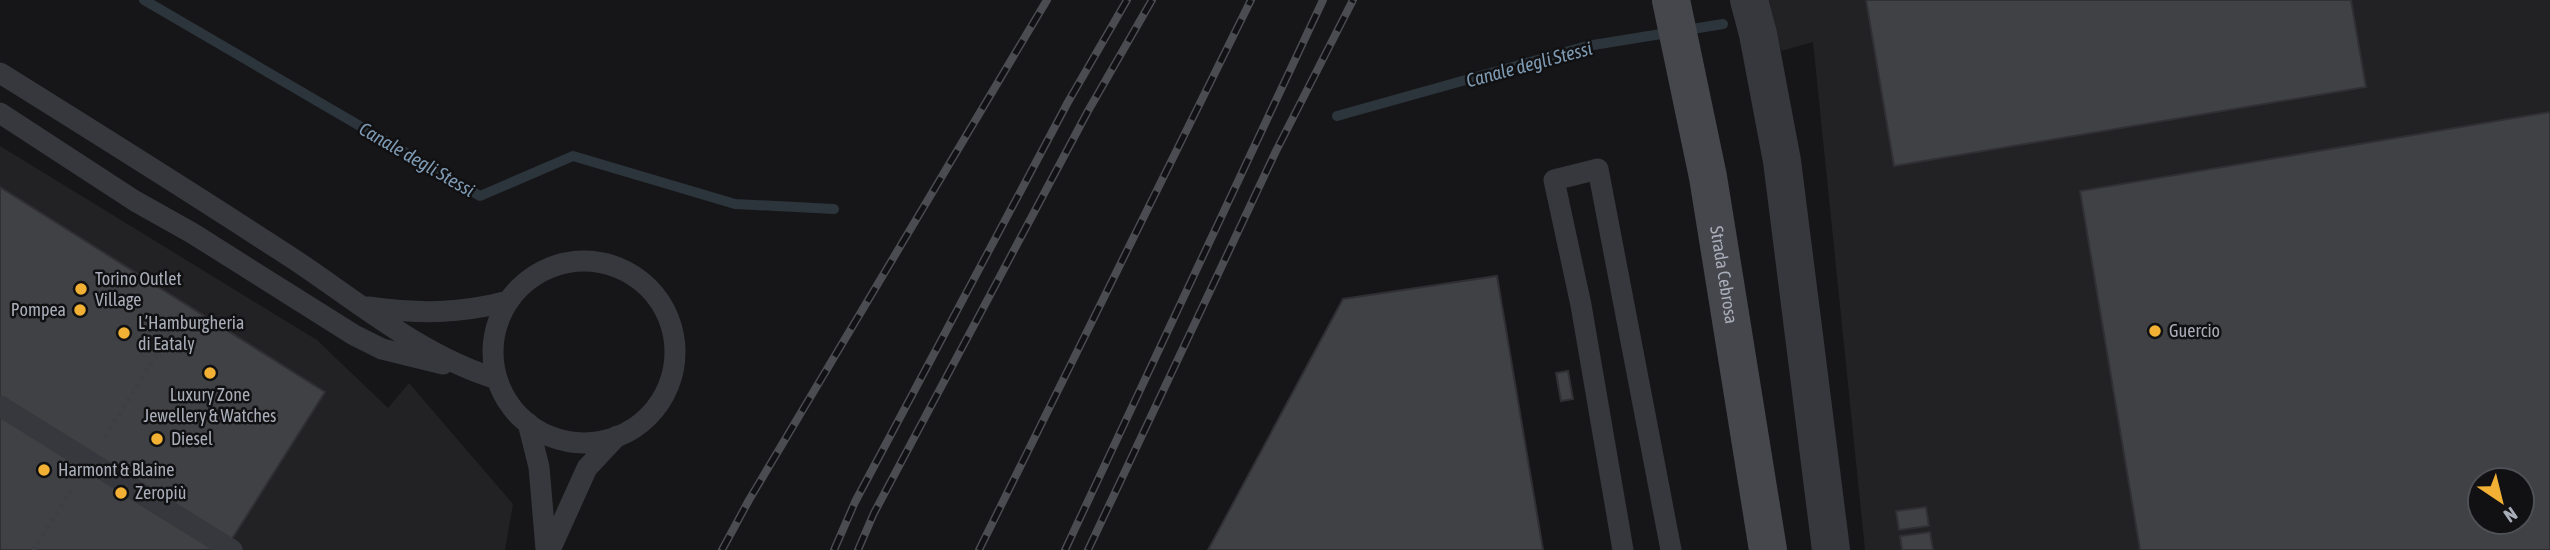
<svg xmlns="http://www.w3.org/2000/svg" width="2550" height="550" viewBox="0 0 2550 550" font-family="'Asap Condensed',sans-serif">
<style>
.built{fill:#222225;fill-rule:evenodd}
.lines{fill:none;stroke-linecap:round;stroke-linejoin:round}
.stream{stroke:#2c353c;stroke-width:10}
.building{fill:#404145;stroke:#303034;stroke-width:2;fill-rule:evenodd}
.path{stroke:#3d3f44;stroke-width:4.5;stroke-dasharray:3.5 5;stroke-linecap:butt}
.lane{stroke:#37383d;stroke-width:21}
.street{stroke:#37383d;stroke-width:38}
.secondary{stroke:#45474d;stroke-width:38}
.rail-casing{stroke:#4a4c52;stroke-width:8}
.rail{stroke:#111113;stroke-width:5;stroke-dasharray:16;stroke-linecap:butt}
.poi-dot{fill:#f2b134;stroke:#111113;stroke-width:2.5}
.labels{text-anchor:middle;stroke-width:5;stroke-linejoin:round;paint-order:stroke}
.street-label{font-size:18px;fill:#a8adb8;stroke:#111113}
.poi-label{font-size:18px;fill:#a8adb8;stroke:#111113;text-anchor:start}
.water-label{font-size:19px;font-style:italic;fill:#7f9bb3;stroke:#111113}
</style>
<rect width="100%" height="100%" fill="#161618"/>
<path class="built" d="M1769 0H2550V550H1865L1813 42 1781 51ZM2480 480H2522V522H2480Z
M0 146 317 340 388 408 409 383 513 504 505 550H0Z"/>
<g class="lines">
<path class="stream" d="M144 0 480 196 573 156 735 204 834 209
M1337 116 1587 46 1723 24"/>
</g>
<path class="building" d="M1866 0H2351L2366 87 1894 166Z
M2550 112V550H2140L2080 191ZM2480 480H2522V522H2480Z
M0 187 325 392 225 550H0Z
M1497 276 1543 550H1208L1343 299Z
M1568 371 1573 399 1561 401 1556 373Z
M1926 507 1929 526 1899 530 1896 511Z
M1930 532 1933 550H1902L1900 536Z"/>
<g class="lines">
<path class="path" d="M105 437 173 329
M33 550 74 486"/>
<path class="lane" d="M0 73C98 134 195 195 292 258 357 301 421 356 497 379
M0 113 135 201 192 233 354 335 382 349 443 364
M493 352a91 91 0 1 1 182 0a91 91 0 1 1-182 0Z
M368 307C419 314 459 314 509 301
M0 406 232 550
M528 423 539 467 546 549
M550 550 587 468 617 436
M1623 550 1581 305 1554 180 1598 169 1671 550"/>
<path class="street" d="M1749 0 1758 34 1782 161 1831 550"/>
<path class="secondary" id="s1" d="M1671 0 1708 177 1768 550"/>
<defs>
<path id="rail" d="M722 550 749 500 1047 0
M834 550 855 502 1068 102 1127 0
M858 550 874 513 1088 111 1152 0
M979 550 1251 0
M1065 550 1323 0
M1088 550 1276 151 1353 0"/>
</defs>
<use href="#rail" class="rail-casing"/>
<use href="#rail" class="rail"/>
</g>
<g class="poi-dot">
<circle cx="81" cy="289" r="7"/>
<circle cx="80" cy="310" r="7"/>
<circle cx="2155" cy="331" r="7"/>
<circle cx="124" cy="333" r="7"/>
<circle cx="210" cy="373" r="7"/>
<circle cx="157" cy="439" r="7"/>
<circle cx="44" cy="470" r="7"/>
<circle cx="121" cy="493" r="7"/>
</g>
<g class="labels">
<g class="street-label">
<text dy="6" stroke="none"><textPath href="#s1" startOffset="280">Strada Cebrosa</textPath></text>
</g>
<g class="poi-label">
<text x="95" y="285">Torino Outlet<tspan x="95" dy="21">Village</tspan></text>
<text x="66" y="316" text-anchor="end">Pompea</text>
<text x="138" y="329">L’Hamburgheria<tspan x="138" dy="21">di Eataly</tspan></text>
<text x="2169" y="337">Guercio</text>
<text x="210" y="401" text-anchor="middle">Luxury Zone<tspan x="210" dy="21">Jewellery &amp; Watches</tspan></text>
<text x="171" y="445">Diesel</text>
<text x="58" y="476">Harmont &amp; Blaine</text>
<text x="135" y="499">Zeropiù</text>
</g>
<g class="water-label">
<text transform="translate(1529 64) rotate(-15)" y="7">Canale degli Stessi</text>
<text transform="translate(417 159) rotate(30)" y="7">Canale degli Stessi</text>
</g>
</g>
<g transform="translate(2501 501) rotate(145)"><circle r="33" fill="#111113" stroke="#4d4f55" stroke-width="2"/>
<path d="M0-5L12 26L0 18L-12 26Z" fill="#f2b134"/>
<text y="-10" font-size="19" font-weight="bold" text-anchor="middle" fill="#a8adb8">N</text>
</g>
</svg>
